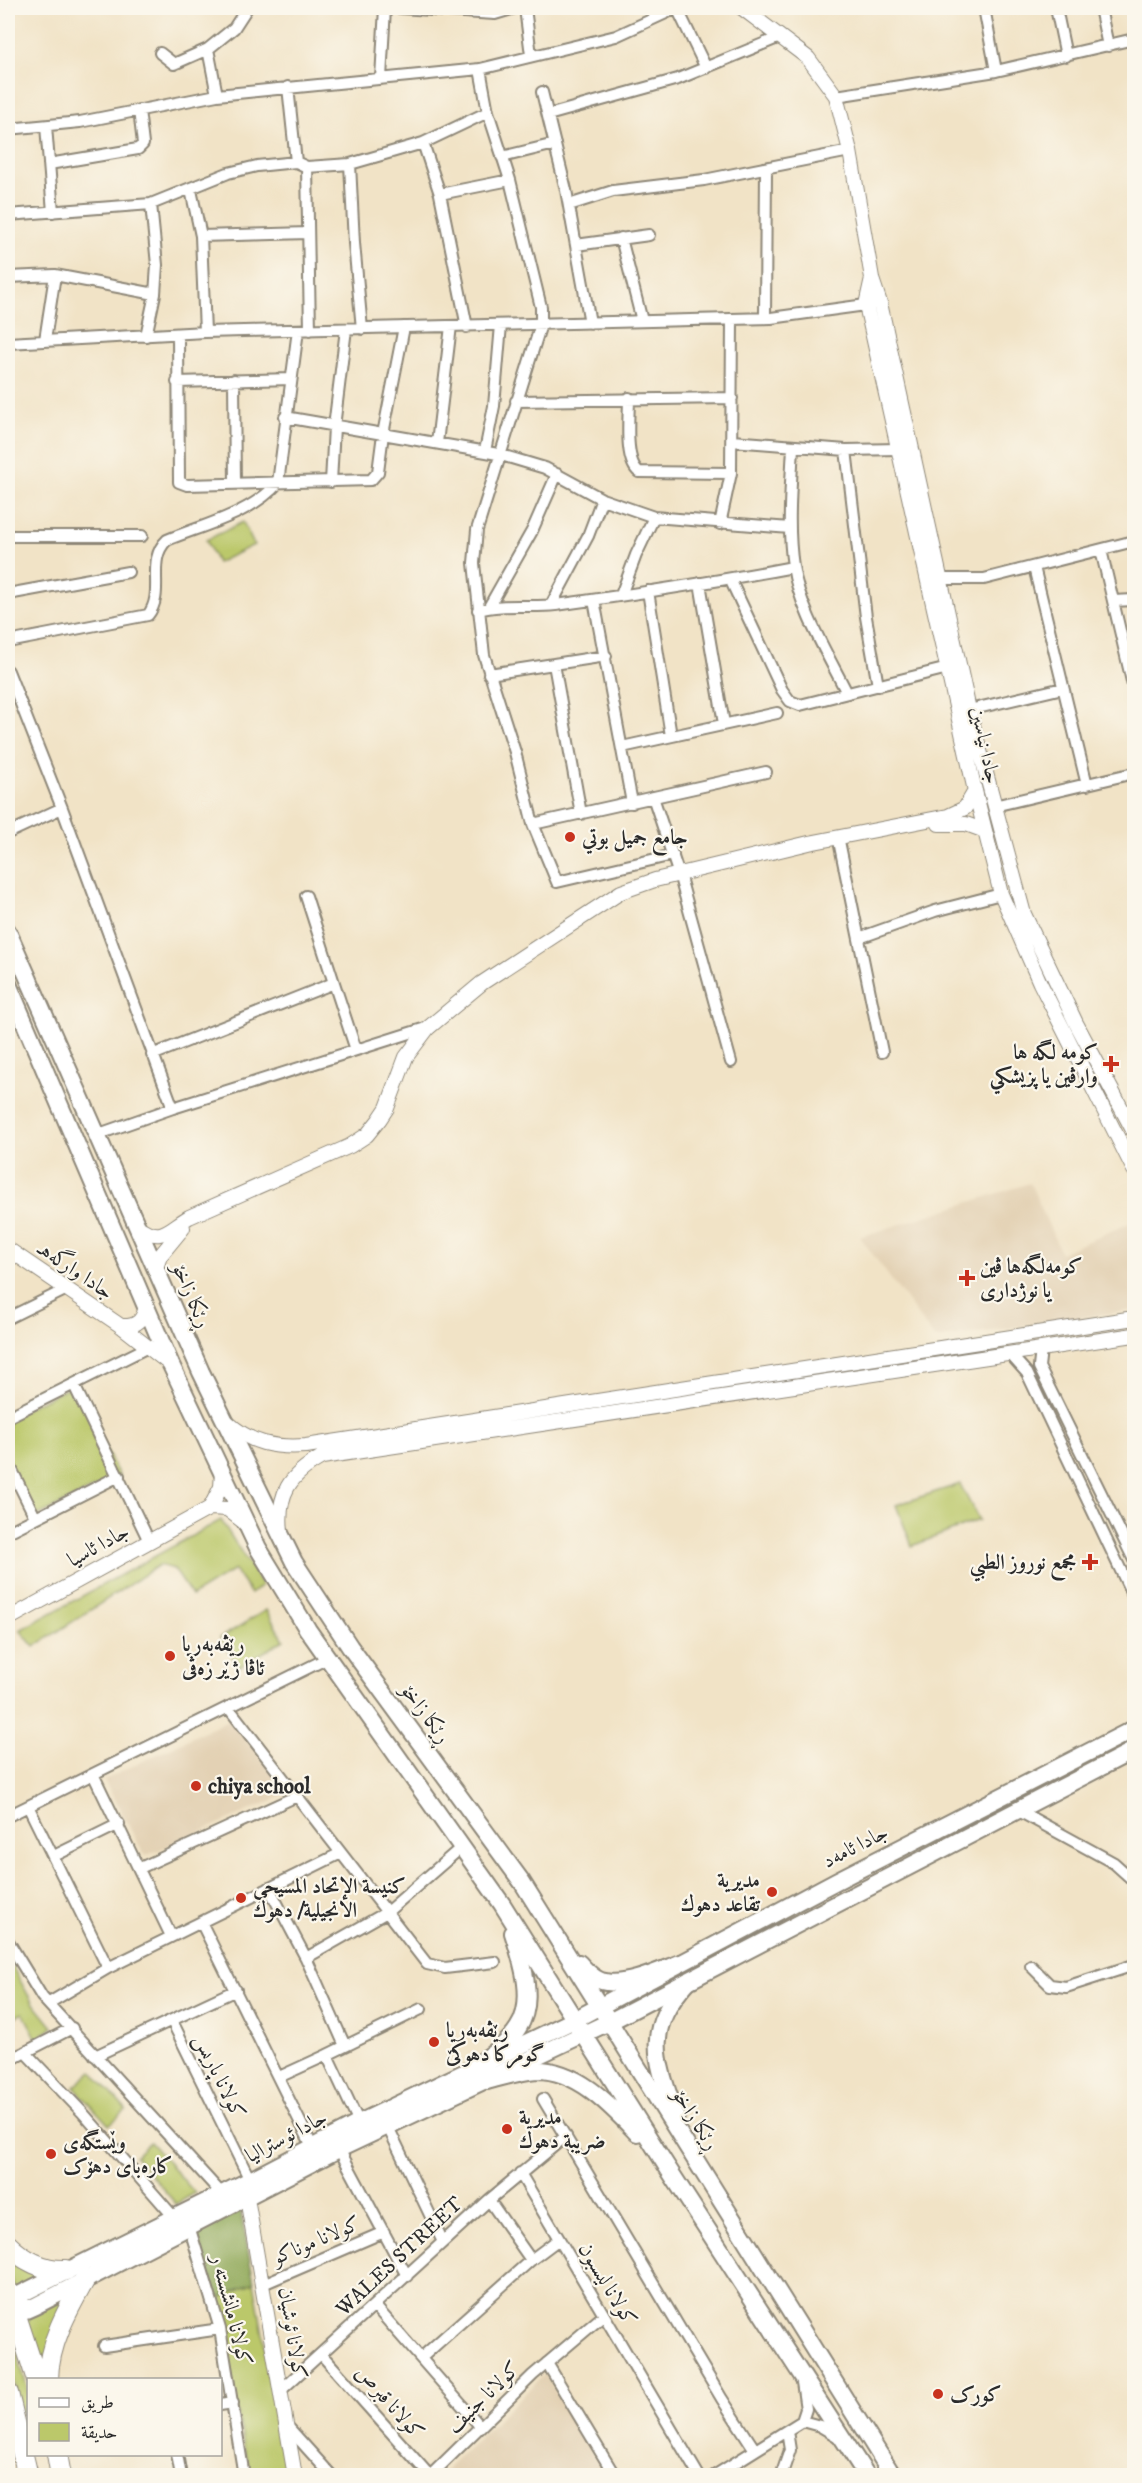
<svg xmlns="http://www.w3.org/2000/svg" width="1142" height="2483" viewBox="0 0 1142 2483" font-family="'IM FELL DW Pica',Amiri,serif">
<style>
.built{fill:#e3d1b4}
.green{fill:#bbc86a;stroke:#737a4a;stroke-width:1.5}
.forest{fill:#94ac5e;stroke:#606c44;stroke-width:1.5}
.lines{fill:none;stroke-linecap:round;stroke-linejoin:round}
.minor-casing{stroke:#8e8778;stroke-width:14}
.tertiary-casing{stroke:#8e8778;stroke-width:16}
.primary-casing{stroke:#8e8778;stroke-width:20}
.trunk-casing{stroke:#8e8778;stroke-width:20}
.motorway-casing{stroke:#8e8778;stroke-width:22}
.minor{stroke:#fff;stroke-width:10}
.tertiary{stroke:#fff;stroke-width:14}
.primary{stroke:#fff;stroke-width:16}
.trunk{stroke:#fff;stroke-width:16}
.motorway{stroke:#fff;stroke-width:20}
.poi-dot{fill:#c8321e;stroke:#fbf7ec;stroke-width:2}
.labels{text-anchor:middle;stroke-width:4.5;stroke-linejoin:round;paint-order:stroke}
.street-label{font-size:21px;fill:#2b2b2b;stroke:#fbf7ec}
.poi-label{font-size:21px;font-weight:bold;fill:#2b2b2b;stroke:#fbf7ec;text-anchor:start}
</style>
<rect width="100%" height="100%" fill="#fbf7ec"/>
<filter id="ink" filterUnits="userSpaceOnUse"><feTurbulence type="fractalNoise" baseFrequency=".0167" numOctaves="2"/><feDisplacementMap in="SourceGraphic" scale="12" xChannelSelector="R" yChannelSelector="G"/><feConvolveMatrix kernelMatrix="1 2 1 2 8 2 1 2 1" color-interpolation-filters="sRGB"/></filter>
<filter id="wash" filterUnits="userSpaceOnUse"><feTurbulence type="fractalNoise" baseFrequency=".008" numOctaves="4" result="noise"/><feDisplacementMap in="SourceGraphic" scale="24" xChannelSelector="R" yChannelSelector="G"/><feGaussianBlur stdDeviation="1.35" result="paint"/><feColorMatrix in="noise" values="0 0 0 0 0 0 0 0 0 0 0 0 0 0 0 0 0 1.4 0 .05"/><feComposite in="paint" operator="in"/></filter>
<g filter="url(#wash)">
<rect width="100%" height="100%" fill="#f1e3c6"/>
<path class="built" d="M1030 1183 1061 1253 1134 1221V1310L935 1339 860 1237Z
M230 1719 289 1793 145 1856 104 1780Z
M545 2374 605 2475 439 2476Z"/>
<path class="green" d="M243 522 254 545 217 563 206 540Z
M74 1385 119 1476 35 1517 8 1462V1417Z
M960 1484 979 1520 912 1546 896 1505Z
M221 1520 262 1585 251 1594 234 1570 192 1596 174 1569 159 1565 34 1647 20 1630Z
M266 1610 284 1640 239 1667 220 1638Z
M8 1959 31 2000 53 2027 37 2039 23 2013 9 2020 8 2018Z
M92 2071 126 2110 109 2125 74 2087Z
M150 2142 195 2193 176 2204 135 2156Z
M8 2249 53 2272 15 2290 8 2271Z
M254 2282 287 2475H249L217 2299Z
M76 2289 46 2379 23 2317Z
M8 2324 28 2390V2439L8 2361Z"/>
<path class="forest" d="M240 2208 254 2282 217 2299 195 2230Z"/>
</g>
<g filter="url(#ink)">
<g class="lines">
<defs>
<path id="minor" d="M400 8 495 14 515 8
M525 8 531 55
M677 8 706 68
M984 8 996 71
M1056 8 1066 56
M1100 8 1108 46
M208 49 217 95
M160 53 174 64 208 49 234 28 247 8
M480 69 488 112 510 180 541 307V324L477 530 474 563 484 655 515 752 533 824 557 882 673 855
M381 78 385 8
M288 87 296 162
M542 92 566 190 590 323
M836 96 996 71 1134 39
M548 115 678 79 780 37
M46 126 53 212
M8 129 80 122 217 95 480 69 616 36 677 8
M423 143 440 194 467 327
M502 157 555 144
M49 164 138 149 143 144 139 110
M350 164 354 243 362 329
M307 167 310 330
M191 190 201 236 205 332
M440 194 510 180
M569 205 613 191 704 180 850 151
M8 215 151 204 228 173 257 166 296 162 307 167 350 164 423 143 488 112
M201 236 308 233
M621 238 642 321
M576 245 649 235
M8 277 55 275 155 294
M765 318 766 168
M178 334 179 482 187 485 371 480 378 472 383 434 404 327
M146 336 155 294 157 265 151 204
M45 340 55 275
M8 343 205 332 771 318 873 304
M234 380 235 484
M177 382 291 379
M629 398C629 417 624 461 639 472L731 473
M516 401 732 398
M285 417 498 454 545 468 602 499 654 517 790 528
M732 441 846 450 899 449
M437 443 451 326
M793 447C791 486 787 527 793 566 799 608 828 655 847 693
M846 450 866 617 878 686
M485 451 494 406 501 325
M331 482 334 427 346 329
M720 524 731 473 732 319
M8 536H142
M1101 550 1134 690
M1034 567 1087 785
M730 579 782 690 790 701 800 705 948 668
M940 579H984L1134 541
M700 583 724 724
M648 591 671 736
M8 594 128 572
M621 595 636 555 654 517
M594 600 632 803
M1113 601 1134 600
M551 605 588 536 602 499
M489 607 532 531 557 474
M478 610C503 603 530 608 556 605 635 594 714 582 793 567
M8 642 148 615C166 592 145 561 167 540 203 525 251 514 278 483L298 330
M554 664 581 814
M8 671 62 808 173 1108
M489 674 606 656
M969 710 1063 688
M622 747 777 713
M653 797 681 881 731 1062
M994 806 1134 773
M533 824 766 772
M8 833 62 808
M839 841 882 1052
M306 896 334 983
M859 938 935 911 1001 894
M152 1055 334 983 356 1050
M96 1135 173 1108 429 1027
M8 1318 67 1289
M1041 1349 1039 1367 1134 1560
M1010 1354 1027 1373 1134 1598
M74 1385 149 1541
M8 1417 148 1347
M8 1462 35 1517
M8 1532 119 1476
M228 1707 427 1964 445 1968 495 1962
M93 1774 171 1936
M28 1806 108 1968
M1019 1811 1114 1863 1134 1881
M8 1816 328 1658
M54 1856 119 1824
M140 1868 297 1796
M269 1888 306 1958 345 2046
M201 1922 313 2148
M8 1941 42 1997 222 2194
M306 1958 387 1912 463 1846
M1031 1966 1050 1985 1066 1987 1134 1965
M49 2003 108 1968 341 1853
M172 2021 250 2180
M25 2052 82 2112 173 2216
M327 2055 421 2009
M95 2056 236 1990
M8 2061 72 2028
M279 2077 327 2055 359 2123
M543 2099 722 2399 755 2450
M388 2127 443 2242
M339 2149 407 2276
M520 2173 559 2239
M489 2200 531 2260
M189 2226 220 2329 244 2476
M263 2284 384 2232
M375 2306 480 2426
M104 2346 220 2329
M321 2354 430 2476 533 2375 604 2315
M421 2358 531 2260 559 2239 699 2476
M547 2363 615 2476
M280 2391 489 2200 566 2136
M220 2405 233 2403
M802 2421 820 2426 840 2438
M288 2427 332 2476
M177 2454 181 2476
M714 2476 802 2421 806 2409 802 2382
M781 2476 790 2450 787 2431"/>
<path id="tertiary" d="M742 8 808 58 836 96 850 151 872 278 866 305 975 791 1001 894 1040 983 1134 1170
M872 279 880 303 969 710 1024 914 1076 1023 1134 1132
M939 824H966L985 831
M137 1226C162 1244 168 1229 189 1217L350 1146 367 1135 379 1120 387 1108 406 1057 428 1028 482 983 621 892 655 880 809 843 948 816 965 808 975 791
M8 1249 121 1326 171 1365
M156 1268 160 1256 183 1228
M121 1326C137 1327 144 1320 146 1305
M227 1422C251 1444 274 1448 306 1446L1134 1318
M210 1508 221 1487 222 1472
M281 1532C277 1494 289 1475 322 1457L1134 1335
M8 1619 210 1508 227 1509 245 1523
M247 2198 295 2476"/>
<path id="primary" d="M1134 1729 836 1881 574 2020 359 2123 250 2180 21 2294 20 2305 26 2310 35 2306 339 2149 609 2022 1134 1750"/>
<path id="trunk" d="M8 932 201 1372 294 1562 350 1647 522 1882 893 2476
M8 984 171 1365 258 1548 308 1630 502 1904 669 2170 867 2476
M579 1963C586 1971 595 1981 606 1982 628 1986 659 1971 680 1963
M476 2066C491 2055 508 2044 518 2028 536 2001 522 1961 513 1933
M487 2081C503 2077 520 2071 537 2070 578 2070 610 2105 637 2133
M676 2117C656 2058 643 2031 688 1981"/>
<path id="motorway" d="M8 2245C23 2260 44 2271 66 2270
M8 2291 37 2380
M48 2380C48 2344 68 2309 85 2279
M8 2393 28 2476
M57 2454 61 2476"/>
</defs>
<use href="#minor" class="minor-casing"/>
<use href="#tertiary" class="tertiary-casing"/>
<use href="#primary" class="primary-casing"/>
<use href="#trunk" class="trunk-casing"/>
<use href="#motorway" class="motorway-casing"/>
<use href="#minor" class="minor"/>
<use href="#tertiary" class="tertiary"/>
<use href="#primary" class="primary"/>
<use href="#trunk" class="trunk"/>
<use href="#motorway" class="motorway"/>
</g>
</g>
<g class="poi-dot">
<circle cx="570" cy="837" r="6"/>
<path d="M1108 1055h6v6h6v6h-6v6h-6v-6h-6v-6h6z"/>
<path d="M964 1269h6v6h6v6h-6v6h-6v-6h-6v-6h6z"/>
<path d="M1087 1553h6v6h6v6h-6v6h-6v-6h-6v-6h6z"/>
<circle cx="170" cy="1656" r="6"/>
<circle cx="196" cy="1786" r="6"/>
<circle cx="772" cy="1892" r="6"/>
<circle cx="241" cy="1898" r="6"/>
<circle cx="434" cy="2042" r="6"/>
<circle cx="507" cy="2129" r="6"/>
<circle cx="51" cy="2154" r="6"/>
<circle cx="938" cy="2394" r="6"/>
</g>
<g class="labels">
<g class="street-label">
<text transform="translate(986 745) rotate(78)" y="7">جادا نیاسین</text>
<text transform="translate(76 1270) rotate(34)" y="7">جادا وارگه‌هـ</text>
<text transform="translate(192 1295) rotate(67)" y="7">ڕێکا زاخۆ</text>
<text transform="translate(98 1545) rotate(-29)" y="7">جادا ئاسيا</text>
<text transform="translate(426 1713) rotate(54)" y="7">ڕێکا زاخۆ</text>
<text transform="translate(855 1846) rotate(-27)" y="7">جادا ئامەد</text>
<text transform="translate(220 2076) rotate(64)" y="7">كولانا پاریس</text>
<text transform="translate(696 2119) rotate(58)" y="7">ڕێکا زاخۆ</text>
<text transform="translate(286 2136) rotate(-28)" y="7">جادا ئوسترالیا</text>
<text transform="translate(316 2240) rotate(-23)" y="7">كولانا موناكو</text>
<text transform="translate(399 2256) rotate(-43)" y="7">WALES STREET</text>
<text transform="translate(608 2284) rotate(59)" y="7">كولانا ليسبون</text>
<text transform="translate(232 2310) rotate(76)" y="7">كولانا مانشسته ر</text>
<text transform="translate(293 2333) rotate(81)" y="7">كولانا ئوشيان</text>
<text transform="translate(483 2397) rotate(-44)" y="7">كولانا جنيف</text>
<text transform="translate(390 2402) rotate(48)" y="7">كولانا قبرص</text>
</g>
<g class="poi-label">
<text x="582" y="844">جامع جميل بوتي</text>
<text x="1098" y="1059" text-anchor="end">كومه لگه ها<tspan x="1098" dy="24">وارڤين يا پزيشكي</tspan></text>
<text x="980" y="1273">کومەلگەها ڤین<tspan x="980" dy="24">یا نوژداری</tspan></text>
<text x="1076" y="1569" text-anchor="end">مجمع نوروز الطبي</text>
<text x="182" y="1651">رێڤەبەریا<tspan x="182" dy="24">ئاڤا ژێر زەڤی</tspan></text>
<text x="208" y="1793">chiya school</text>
<text x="760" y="1887" text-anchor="end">مديرية<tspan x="760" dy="24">تقاعد دهوك</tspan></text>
<text x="253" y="1893">كنيسة الإتحاد المسيحي<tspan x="253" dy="24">الانجيلية/ دهوك</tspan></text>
<text x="446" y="2037">رێڤه‌به‌ریا<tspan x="446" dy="24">گومركا دهوكێ</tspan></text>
<text x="519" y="2124">مديرية<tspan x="519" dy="24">ضريبة دهوك</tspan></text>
<text x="63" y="2149">وێستگەی<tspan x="63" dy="24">کارەبای دهۆک</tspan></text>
<text x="950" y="2401">کورک</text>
</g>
</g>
<rect width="1142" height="2483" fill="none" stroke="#fbf7ec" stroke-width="30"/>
<rect x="27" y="2378" width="195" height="78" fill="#fbf7ec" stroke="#a8a59f" stroke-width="1.5"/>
<rect x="39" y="2398" width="30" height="9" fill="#ffffff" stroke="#a8a59f" stroke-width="1.5"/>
<text x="81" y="2408" font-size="18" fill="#2b2b2b">طريق</text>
<rect x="39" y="2423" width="30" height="18" fill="#bbc86a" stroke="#a8a59f" stroke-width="1.5"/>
<text x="81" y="2438" font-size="18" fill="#2b2b2b">حديقة</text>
</svg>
